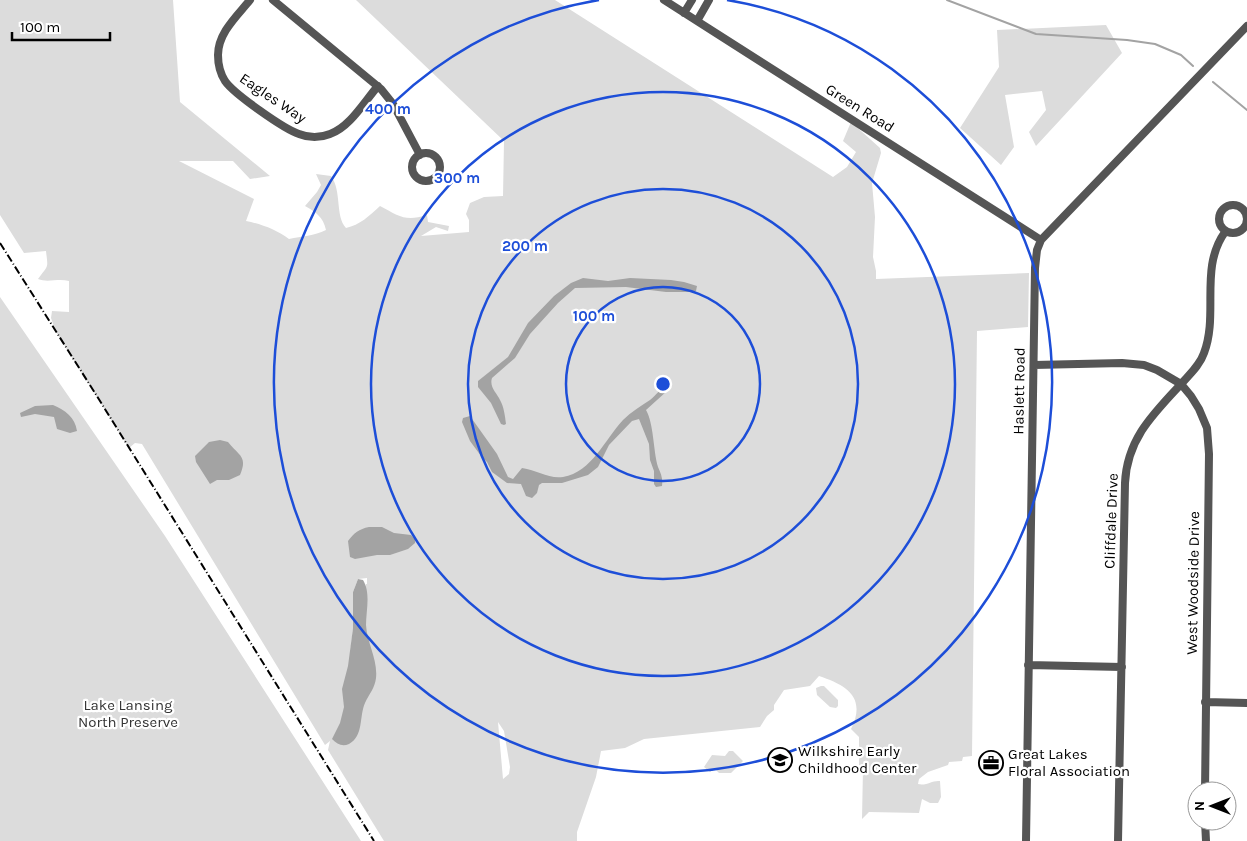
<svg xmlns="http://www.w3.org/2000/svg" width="1247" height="841" viewBox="0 0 1247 841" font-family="Karla,sans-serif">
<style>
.green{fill:#dcdcdc;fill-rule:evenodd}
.water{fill:#a3a3a3}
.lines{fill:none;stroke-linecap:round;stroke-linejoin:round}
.stream{stroke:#a3a3a3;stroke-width:2}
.minor{stroke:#555;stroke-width:8}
.rail{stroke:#000;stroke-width:2;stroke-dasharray:8 2.5 1 2.5;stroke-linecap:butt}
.ring{fill:none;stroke:#1d4ed8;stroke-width:2.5}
.labels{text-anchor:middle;stroke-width:4.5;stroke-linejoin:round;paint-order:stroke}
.street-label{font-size:15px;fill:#000;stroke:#fff}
.park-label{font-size:15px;fill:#333;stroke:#fff}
.poi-label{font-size:15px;fill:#000;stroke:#fff;text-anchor:start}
.centre{fill:#1d4ed8;stroke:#fff;stroke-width:2.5}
.ring-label{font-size:15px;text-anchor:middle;font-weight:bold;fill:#1d4ed8;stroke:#fff;stroke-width:4.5;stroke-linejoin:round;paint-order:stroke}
</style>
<rect width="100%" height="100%" fill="#fff"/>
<path class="green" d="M0 0H173L180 102 270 176 250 179 233 161H179L254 199 246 221C261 224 277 230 289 239 302 236 314 236 326 230 323 217 316 212 305 206L317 192 321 185 316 174 331 176C342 191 335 216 346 228 360 225 369 216 380 206 399 216 405 222 427 215L428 222 449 226 448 231 436 227 421 236 469 232V220L466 214 470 203 484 197 503 196 504 141 356 0H555L833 177 847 167 856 152 843 141 851 122 880 148 881 153 872 183 875 217 873 257 876 271V279L1029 273 1028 327 977 331 972 756 963 757 962 761 949 762 948 765 928 772 919 779 918 784C927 786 932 780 940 781L941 797 938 803H930L922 799 919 813 869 812 862 819 863 768 859 765V737L851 729C867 697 846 685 819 676L810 686 784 690 774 705V710L767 716 760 727 644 739 625 748 601 751 596 777 577 832V841H384L328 750 330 741 325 745 142 444 135 443 129 448 56 332 51 318 52 311 69 312V281C58 278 48 283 38 279 49 264 48 269 46 251L24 253 0 215ZM367 578V584H366L350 654 353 628V592L358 579ZM498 722 504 731 510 767 509 774 503 779Z
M1106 25 1122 53 1036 146 1029 132 1046 110 1042 91 1005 95 1014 147 1001 165 960 128 999 67 997 30Z
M0 297 165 536 361 841H0Z
M821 686H824L838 700V706L836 708 830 707 817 695 816 688Z
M729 751H733L743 761 731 773H719L715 769 710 772 704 767 712 755 725 756Z"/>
<path class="water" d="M583 278 608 281 630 278 671 280 684 282 697 286 696 291 693 292H666L626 287 575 288 558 303 530 334 515 358 492 378C489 387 497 393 500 400 504 407 505 416 506 424L504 425 501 424 491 403 478 387V381L508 357 528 323 554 296 571 283Z
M667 385 669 387 667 391 646 410C654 424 653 450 658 467 661 474 663 478 662 486L656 487 654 484V471L650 460 649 444 639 419 632 421 609 445 598 467 588 475 562 483H542L539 485 537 493 532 498 526 496 521 484 507 483 492 472 487 462 481 456 470 441 462 422 463 418 470 416 497 454 508 477 513 479 522 468C537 470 548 479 563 477 592 472 605 439 623 420 631 412 641 406 650 400 657 395 659 389 667 385Z
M53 405C65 410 75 417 77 431L70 433 57 429 54 417 35 414 21 417 20 413 35 406Z
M220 440 228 442C239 456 248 456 240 475L229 480H217L210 484 196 462 195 456 209 442Z
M369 527H382L394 533 411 535 415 539V543L408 549 390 555H377L355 559 350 557 348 541C354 533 359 529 369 527Z
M358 579 363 580C371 593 366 611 366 625 367 643 378 660 376 678 375 688 369 694 365 703 359 716 364 736 349 744 342 747 337 744 332 739L340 723 344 707 342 689 348 666 353 628V592Z"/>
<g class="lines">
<path class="stream" d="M947 0 1036 34 1127 40 1155 44 1181 55 1193 66
M1213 82 1247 110"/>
<path class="minor" d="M250 0C237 16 218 33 218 55 218 64 220 73 225 81 234 94 284 129 299 134 309 138 320 138 330 134 350 127 364 102 378 86
M273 0 381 89 393 104 420 155
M664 0 1041 240
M684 13 692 0
M697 21 709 0
M412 167a14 14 0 1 1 28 0a14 14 0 1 1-28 0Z
M1219 219a14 14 0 1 1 28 0a14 14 0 1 1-28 0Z
M1034 365 1122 363 1144 365 1157 370 1181 384 1191 396 1199 409 1207 428 1209 454 1205 791
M1028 665 1122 667
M1205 702 1247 703
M1205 821 1206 841
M1026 841 1035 268 1037 250 1041 240 1247 26
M1118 841 1125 483C1127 439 1153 414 1182 383 1190 374 1200 365 1204 353 1219 314 1199 268 1225 232"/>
<path class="rail" d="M0 243 95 393 374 841"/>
</g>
<g class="ring">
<circle cx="663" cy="384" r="97"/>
<circle cx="663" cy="384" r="195"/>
<circle cx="663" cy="384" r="292"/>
<path d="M727 0A389 389 0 1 1 599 0"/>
</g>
<defs>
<symbol id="school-ring" viewBox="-11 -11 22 22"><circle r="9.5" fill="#fff" stroke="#000" stroke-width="1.5"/><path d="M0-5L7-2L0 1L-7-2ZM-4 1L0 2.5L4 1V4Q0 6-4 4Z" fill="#000"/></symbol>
<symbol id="office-ring" viewBox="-11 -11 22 22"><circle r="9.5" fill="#fff" stroke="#000" stroke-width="1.5"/><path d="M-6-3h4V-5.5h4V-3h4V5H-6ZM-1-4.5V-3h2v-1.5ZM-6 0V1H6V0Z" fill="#000"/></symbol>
</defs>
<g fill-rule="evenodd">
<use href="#school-ring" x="766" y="746" width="28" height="28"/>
<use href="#office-ring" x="977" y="749" width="28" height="28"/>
</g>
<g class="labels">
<g class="street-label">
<text transform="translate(273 98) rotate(34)" y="5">Eagles Way</text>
<text transform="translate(860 108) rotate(32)" y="5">Green Road</text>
<text transform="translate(1019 391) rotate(-89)" y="5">Haslett Road</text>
<text transform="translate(1111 521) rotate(-88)" y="5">Cliffdale Drive</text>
<text transform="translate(1193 583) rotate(-89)" y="5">West Woodside Drive</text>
</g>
<g class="park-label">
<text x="128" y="710">Lake Lansing<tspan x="128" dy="17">North Preserve</tspan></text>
</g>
<g class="poi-label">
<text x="798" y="756">Wilkshire Early<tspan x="798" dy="17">Childhood Center</tspan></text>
<text x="1008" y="759">Great Lakes<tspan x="1008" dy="17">Floral Association</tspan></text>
</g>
</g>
<circle cx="663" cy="384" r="8" class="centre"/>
<g class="ring-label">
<text x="388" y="114">400 m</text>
<text x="457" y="183">300 m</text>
<text x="525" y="251">200 m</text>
<text x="594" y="321">100 m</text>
</g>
<g transform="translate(1212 806) rotate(270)"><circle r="24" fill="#ffffff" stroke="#999999"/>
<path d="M0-4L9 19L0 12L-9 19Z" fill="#000000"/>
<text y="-8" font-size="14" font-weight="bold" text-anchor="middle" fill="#000000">N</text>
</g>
<path d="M12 32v8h98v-8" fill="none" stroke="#000000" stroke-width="2.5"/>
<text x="20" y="32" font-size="15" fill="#000000" stroke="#ffffff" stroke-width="4" paint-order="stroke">100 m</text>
</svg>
